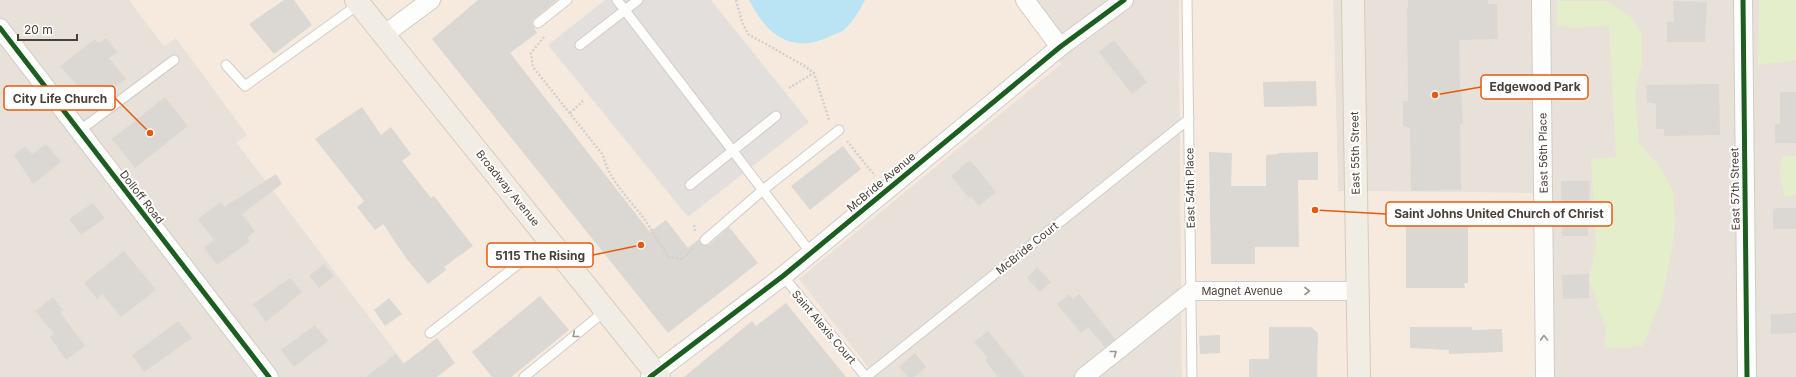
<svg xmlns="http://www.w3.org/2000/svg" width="1796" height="377" viewBox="0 0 1796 377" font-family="Inter,sans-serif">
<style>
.residential{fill:#e7e1d9}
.commercial{fill:#f6eadf}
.green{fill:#e5eeca}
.parking{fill:#e2dfdc}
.water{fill:#bae3f3}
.building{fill:#dbd7d3}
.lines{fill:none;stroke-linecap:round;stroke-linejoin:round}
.lane-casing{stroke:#d0ccc8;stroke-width:11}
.street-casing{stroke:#d0ccc8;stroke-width:20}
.primary-casing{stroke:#d7cab8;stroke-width:24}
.path{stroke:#d3d0cb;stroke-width:2.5;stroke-dasharray:2 2;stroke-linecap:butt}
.lane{stroke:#fdfdfc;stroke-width:9}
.street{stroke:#fdfdfc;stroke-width:18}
.primary{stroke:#f2ede4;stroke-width:22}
.cycleway-casing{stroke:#fff;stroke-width:8}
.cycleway{stroke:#1b5e20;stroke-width:5}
.oneway{stroke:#9b9590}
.labels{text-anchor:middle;stroke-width:4;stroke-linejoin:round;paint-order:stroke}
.street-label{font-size:11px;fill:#4b4037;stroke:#fff}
.leader{fill:none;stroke:#e8590c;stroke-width:1.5}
.callout-dot{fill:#e8590c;stroke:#fff;stroke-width:1.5}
.callout{fill:#fff;stroke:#e8590c;stroke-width:1.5}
.callout-label{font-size:12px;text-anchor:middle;font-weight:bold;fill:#4b4037}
</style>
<rect width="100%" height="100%" fill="#f3f0ec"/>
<path class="residential" d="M0 0H129L164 46 176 38 248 135 237 143 415 377H0Z
M1016 0H1179L1182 377H876L798 279 1061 64Z
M1333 0H1796V377H1536L1534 193 1338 191Z"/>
<path class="commercial" d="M129 0H1016L1061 64 799 279 876 377H415L237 142 247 135 176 38 164 46Z
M1179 0H1333L1338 191 1534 193 1536 377H1182Z"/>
<path class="green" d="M1759 0H1796V60L1758 65Z
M1557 1H1607L1630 16 1642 34V63L1635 94 1639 143 1661 168 1673 191 1675 223 1672 249 1662 298 1643 345 1626 348 1604 347 1606 329 1589 279 1596 245 1591 159 1616 157 1609 26 1574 28 1557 25Z
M1782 156H1796V195L1785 197 1780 174Z"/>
<path class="parking" d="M605 0H711L809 122 688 217 548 45Z"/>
<path class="water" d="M749 0H865C860 10 854 20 846 28 843 32 837 33 833 35 817 43 800 47 783 39 767 31 757 15 749 0Z"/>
<path class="building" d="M284 0H294L312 25 274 54 249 24Z
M478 0H557L533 20 532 24 537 33 510 53 650 232 666 220 688 248 699 239 703 245H709L729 227 758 263 668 333 432 39Z
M1408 0H1488V4H1497L1498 39 1459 40 1460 89H1461L1463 124H1460L1461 190 1411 191 1410 128 1403 126V101H1408L1407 7H1408Z
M1673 1 1707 2 1705 42H1667V22H1674Z
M106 38 117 52 109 58 126 79 88 106 76 90 79 87 60 66 95 39 98 43Z
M1114 40 1147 82 1132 94 1099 52Z
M1316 81 1317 106 1264 107 1263 82Z
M1719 84 1720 135 1664 136V129H1656V105L1654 103H1647L1646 85Z
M1780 92H1796V143H1775V124H1780Z
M165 97 188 126 135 168 112 139Z
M362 107 381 135 391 127 411 154 402 161 431 198 434 196 473 246 444 267 446 270 428 284 406 258 383 224 375 230 357 207 364 201 315 139Z
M46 144 61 162 33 184 14 155 25 146 32 154Z
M843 146 861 169 810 210 791 186Z
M1209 152 1232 153 1231 186H1266V155L1278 154V153L1318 152V180H1298L1299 247H1255V264H1211Z
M970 160 996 192 979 206 971 196 969 198 951 176Z
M276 174 282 184 242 214 255 231 247 238 250 241 217 265 204 248 214 240 198 219 221 202 224 207Z
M1561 181H1590L1588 236H1562Z
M93 203 105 218 81 235 69 219Z
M1778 208H1796V229H1773V209Z
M1465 222V227H1468V283H1464L1465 288H1406V223Z
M124 251 156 290 121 317 102 294 97 299 84 283Z
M324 264 334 276 319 288 309 276Z
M1037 267 1051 282 1040 292 1027 278Z
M1589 274V298L1563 299 1562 275Z
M290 278 302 292 266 322 253 304Z
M1069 294 1073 299 1079 294 1115 339 1105 347 1088 327 1081 333 1057 304Z
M540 296 569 330 511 377H492L472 352Z
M53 297 63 310 60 312 85 346 66 360 50 337 54 334 35 311Z
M389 298 402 314 385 326 374 310Z
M786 303 846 377H684L752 321 756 326Z
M1796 313V333L1771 334V314Z
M178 321 192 338 144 372 132 355Z
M315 325 328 341 294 367 281 350Z
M1269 327H1311L1318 333 1317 377H1249V359H1269Z
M1410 327H1472V330L1502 329 1503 352 1449 354V350L1410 348Z
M988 331 1025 377H998L985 360 988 358 974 342Z
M1220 335V353L1200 354 1199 336Z
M437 338 455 363 437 377H366L396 354 403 364Z
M915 353 926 367 914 377H908L899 367Z"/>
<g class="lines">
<defs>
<path id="lane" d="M617 0 811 253
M1187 0 1192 377
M538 23 567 0
M580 45 638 0
M226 65 245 86 359 4
M79 131 174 60
M690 185 776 116
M705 240 763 190 839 130
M783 276 866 377
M430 333 549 240
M524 377 605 311
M866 377 1189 119"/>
<path id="street" d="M1025 0 1060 47
M1541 0 1545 377
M1743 0 1747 377
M0 28 269 377
M385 34 431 0
M650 377 783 276 1060 47 1124 0
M1084 377 1192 291H1357"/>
<path id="primary" d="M356 0 659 377
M1353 0 1359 377"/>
</defs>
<use href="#lane" class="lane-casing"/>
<use href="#street" class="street-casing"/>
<use href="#primary" class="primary-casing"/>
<path class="path" d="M736 0 742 22 748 34 803 65 814 73 829 120
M544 37 531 53 533 67 603 155C608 179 631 201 645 220 653 232 660 245 669 257L682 259 694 248
M789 88 814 73
M570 113 583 101
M847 141 875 176
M694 225 695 231"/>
<use href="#lane" class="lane"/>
<use href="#street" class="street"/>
<use href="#primary" class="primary"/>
<defs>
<path id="cycleway" d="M1743 0 1747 377
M0 28 269 377
M650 377 783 276 1060 47 1124 0"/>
</defs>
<use href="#cycleway" class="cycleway-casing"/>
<use href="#cycleway" class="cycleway"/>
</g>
<defs><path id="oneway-chevron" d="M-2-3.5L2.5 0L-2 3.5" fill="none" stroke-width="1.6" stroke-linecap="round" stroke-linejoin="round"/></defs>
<g class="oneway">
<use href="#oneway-chevron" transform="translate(1307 291)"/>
<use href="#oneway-chevron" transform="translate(575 335) rotate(141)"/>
<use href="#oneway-chevron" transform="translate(1544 338) rotate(-91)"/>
<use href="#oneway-chevron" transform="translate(1114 353) rotate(-38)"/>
</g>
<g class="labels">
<g class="street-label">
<text transform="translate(1355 153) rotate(-91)" y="4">East 55th Street</text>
<text transform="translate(1543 153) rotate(-91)" y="4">East 56th Place</text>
<text transform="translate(881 182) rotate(-40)" y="4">McBride Avenue</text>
<text transform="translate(508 188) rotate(51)" y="4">Broadway Avenue</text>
<text transform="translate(1190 188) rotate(-91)" y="4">East 54th Place</text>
<text transform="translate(1735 189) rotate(-91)" y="4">East 57th Street</text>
<text transform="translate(142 197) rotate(52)" y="4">Dolloff Road</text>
<text transform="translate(1027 248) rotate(-39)" y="4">McBride Court</text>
<text x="1242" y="295">Magnet Avenue</text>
<text transform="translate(824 327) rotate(50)" y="4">Saint Alexis Court</text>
</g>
</g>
<path class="leader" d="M1435 95L1481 87M150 133L115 98M1315 210L1386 214M641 245L593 255"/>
<g class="callout-dot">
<circle cx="1435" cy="95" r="4"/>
<circle cx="150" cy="133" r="4"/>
<circle cx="1315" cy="210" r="4"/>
<circle cx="641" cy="245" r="4"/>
</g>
<g class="callout">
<rect x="1481" y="75" width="107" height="24" rx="4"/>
<rect x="4" y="86" width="111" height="24" rx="4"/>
<rect x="1386" y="202" width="226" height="24" rx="4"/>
<rect x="487" y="243" width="106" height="24" rx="4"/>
</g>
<g class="callout-label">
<text x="1535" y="91">Edgewood Park</text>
<text x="60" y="103">City Life Church</text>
<text x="1499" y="218">Saint Johns United Church of Christ</text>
<text x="540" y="260">5115 The Rising</text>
</g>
<path d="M18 34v6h59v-6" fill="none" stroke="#4b4037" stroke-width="2"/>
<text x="24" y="34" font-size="12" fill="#4b4037" stroke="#ffffff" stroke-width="3" paint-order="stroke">20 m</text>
</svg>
